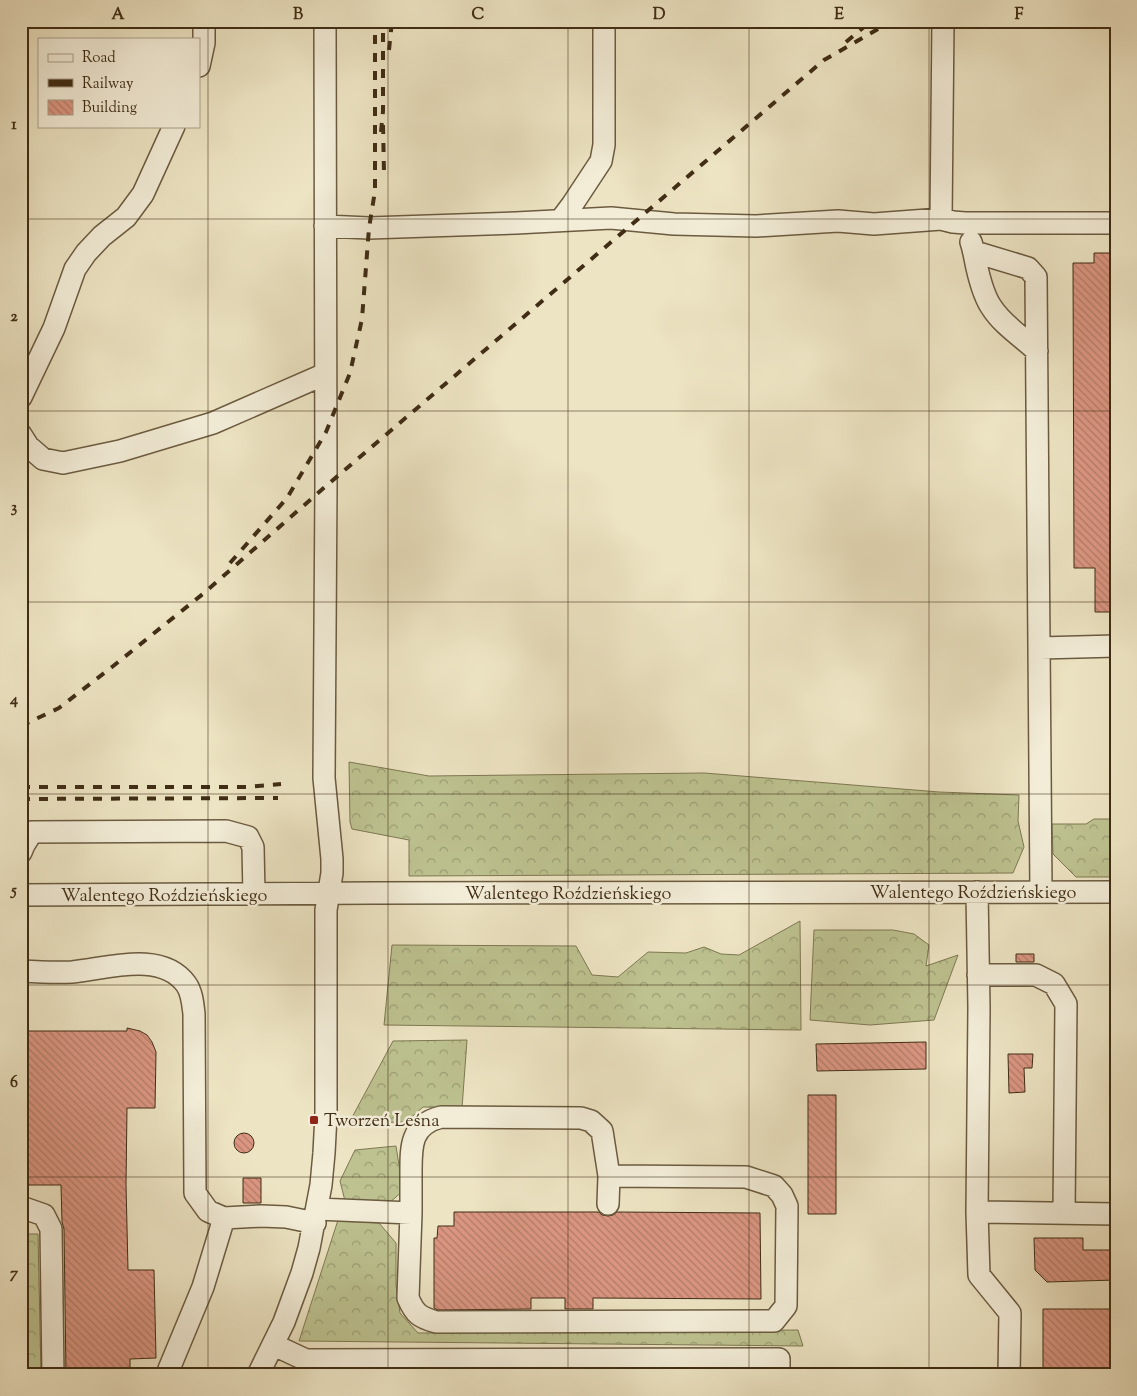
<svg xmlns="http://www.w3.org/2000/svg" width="1137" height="1396" viewBox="0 0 1137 1396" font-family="'Sorts Mill Goudy',serif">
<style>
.grass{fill:url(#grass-dots);stroke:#7e7852}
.forest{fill:url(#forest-crowns);stroke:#7e7852}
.building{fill:url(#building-back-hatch);stroke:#402d15}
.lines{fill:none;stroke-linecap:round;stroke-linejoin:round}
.minor-casing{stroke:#6b5b40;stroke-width:24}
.minor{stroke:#f3edd8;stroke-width:21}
.rail{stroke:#402d15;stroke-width:4;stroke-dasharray:9 9;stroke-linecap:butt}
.grid{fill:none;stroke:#402d15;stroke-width:1;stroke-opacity:0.55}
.poi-dot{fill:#8f2418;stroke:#f3edd8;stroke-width:2}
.labels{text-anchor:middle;stroke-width:5;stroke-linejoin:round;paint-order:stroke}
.street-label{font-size:18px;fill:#402d15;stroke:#f3edd8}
.poi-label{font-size:18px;fill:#402d15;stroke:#f3edd8;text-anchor:start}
.neatline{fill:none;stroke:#402d15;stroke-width:2}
.grid-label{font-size:16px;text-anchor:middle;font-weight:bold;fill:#402d15}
</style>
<defs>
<pattern id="grass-dots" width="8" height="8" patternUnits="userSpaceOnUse" patternTransform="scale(1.25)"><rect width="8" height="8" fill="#bdc290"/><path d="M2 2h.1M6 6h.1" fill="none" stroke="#9b9e74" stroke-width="1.8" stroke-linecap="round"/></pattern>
<pattern id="forest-crowns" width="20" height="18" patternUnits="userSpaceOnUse" patternTransform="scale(1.25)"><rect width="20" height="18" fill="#bdc290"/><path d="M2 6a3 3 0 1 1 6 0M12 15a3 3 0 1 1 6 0" fill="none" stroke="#9b9e74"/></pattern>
<pattern id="building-back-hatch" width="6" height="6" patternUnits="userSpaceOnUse" patternTransform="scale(1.25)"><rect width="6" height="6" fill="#db9682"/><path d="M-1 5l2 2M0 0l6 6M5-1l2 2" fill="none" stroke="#b37b69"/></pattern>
</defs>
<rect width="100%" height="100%" fill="#ede4c3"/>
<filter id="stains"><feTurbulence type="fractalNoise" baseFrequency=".004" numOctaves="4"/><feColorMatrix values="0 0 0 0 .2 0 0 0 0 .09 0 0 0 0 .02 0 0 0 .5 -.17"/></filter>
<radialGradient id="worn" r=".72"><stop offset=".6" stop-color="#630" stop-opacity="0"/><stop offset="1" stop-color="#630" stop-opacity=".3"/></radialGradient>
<path class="grass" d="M277 902V904L21 906V903Z"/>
<path class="forest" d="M349 762 429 776 704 773 939 792 1019 795 1018 821 1024 847 1013 873 409 876V840L352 829 350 822Z
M1094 819H1116V877H1076L1053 854 1052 824H1086Z
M800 921 801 1030 384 1025 392 945 576 946 592 975 618 977 648 952 686 953 704 947 721 954 739 955Z
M814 930H893L914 934 929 945 926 966 958 955 934 1020 870 1025 810 1020Z
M467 1040 462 1108 423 1107 406 1122 349 1123 393 1041Z
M396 1146 403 1191 389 1203 345 1201 340 1181 355 1150Z
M338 1220 379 1223 396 1243V1285L400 1313 418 1333 798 1330 803 1346 299 1341Z
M21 1234H38L41 1375H21Z"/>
<path class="building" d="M1094 253H1116V567H1113V612H1095V568H1074L1073 263H1094Z
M1016 954H1034V962H1016Z
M127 1028 140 1031 147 1035 152 1042 156 1052 155 1108H127L126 1184 128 1270H154L156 1358 130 1359V1375H66L64 1229 62 1222 61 1185H21V1031H127Z
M926 1042V1069L817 1071 816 1044Z
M1008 1054H1033L1032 1068H1024L1025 1092 1009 1093Z
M808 1095H836V1214H808Z
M234 1143a10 10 0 1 1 20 0a10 10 0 1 1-20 0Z
M243 1178H261V1203H243Z
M454 1212H599L602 1215 608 1216 613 1215 617 1212 760 1213 761 1299 593 1298V1309H565V1298H531V1309L438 1310 434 1308V1238H437L438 1226H454Z
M1034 1238H1083V1250H1116V1280L1047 1282 1035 1270Z
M1043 1309H1116V1375H1043Z"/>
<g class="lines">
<defs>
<path id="minor" d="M199 66 204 43V21
M941 219 943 21
M560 221 572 205 601 161 604 145V21
M325 226 369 228 516 223 611 218 674 224 756 226 838 221 874 224 941 219 953 222 965 223H1116
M971 242C974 251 975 259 977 268 980 281 984 297 992 308 1003 325 1022 337 1037 351
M975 252 1028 268 1036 277 1041 892
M21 397 54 328 75 269 86 253 102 236 126 217 143 194 174 126
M21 435 28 446 43 459 63 463 120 451 213 423 325 374
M1040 648 1116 646
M21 852 24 845 32 832 226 831 248 837 253 847 254 894
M977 892 979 1008 977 1212 979 1275 1010 1313 1009 1375
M21 895 373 893 1116 892
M21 971C38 972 55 973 72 972 106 969 161 950 186 984 192 992 193 1005 194 1014L195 1193 208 1211 224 1218 261 1216 286 1217 315 1223
M978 975H1036L1054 984 1066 1004 1064 1213
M21 1207 44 1215 51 1229 53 1375
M317 1209 411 1213 408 1298C415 1314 419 1317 436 1322L774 1321 786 1306 787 1206 782 1195 774 1186 746 1177 609 1176
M977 1212 1116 1214
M411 1213C411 1200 411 1187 411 1173 411 1147 410 1125 441 1117L581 1118 591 1121 602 1131 609 1176 608 1204
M274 1345 306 1360 779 1359V1375
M168 1375 169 1369 203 1287 224 1218
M258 1375 284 1322 302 1273 309 1248 321 1185 324 1153 326 1115V910L332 873V859L324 778 326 486 325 21"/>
</defs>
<use href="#minor" class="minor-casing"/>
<use href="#minor" class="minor"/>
<path class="rail" d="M846 42 871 21
M389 50 392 21
M383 125 384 172
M381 132 383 111V21
M230 563 287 498 326 432 350 373 362 319 369 228 375 191V21
M21 726 59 708 112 667 204 593 326 486 824 60 892 21
M21 787H248L281 784
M21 799 278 798"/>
</g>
<path class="grid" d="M208 21V1375M388 21V1375M568 21V1375M749 21V1375M929 21V1375M21 219H1116M21 411H1116M21 602H1116M21 794H1116M21 985H1116M21 1177H1116"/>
<rect class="poi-dot" x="309" y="1115" width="10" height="10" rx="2.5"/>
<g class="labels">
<g class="street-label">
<text x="973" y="898">Walentego Roździeńskiego</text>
<text x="568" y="899">Walentego Roździeńskiego</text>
<text x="164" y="901">Walentego Roździeńskiego</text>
</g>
<g class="poi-label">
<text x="324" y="1126">Tworzeń Leśna</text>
</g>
</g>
<rect width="1137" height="1396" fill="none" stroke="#ede4c3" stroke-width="55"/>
<rect x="38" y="38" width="162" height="90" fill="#f3edd8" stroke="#aba08a"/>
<rect x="48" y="54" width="25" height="8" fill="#f3edd8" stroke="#aba08a"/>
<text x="82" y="62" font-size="15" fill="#402d15">Road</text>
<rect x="48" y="79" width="25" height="8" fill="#402d15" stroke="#aba08a"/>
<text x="82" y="88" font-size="15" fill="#402d15">Railway</text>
<rect x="48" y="100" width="25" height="15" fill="url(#building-back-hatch)" stroke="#aba08a"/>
<text x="82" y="112" font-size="15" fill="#402d15">Building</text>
<rect x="28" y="28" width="1082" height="1340" class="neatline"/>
<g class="grid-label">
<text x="118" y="19">A</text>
<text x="298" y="19">B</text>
<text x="478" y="19">C</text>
<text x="659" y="19">D</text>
<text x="839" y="19">E</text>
<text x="1019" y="19">F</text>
<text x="14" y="129">1</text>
<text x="14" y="321">2</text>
<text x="14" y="512">3</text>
<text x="14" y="704">4</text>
<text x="14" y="895">5</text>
<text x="14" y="1087">6</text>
<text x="14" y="1278">7</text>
</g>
<rect width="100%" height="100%" filter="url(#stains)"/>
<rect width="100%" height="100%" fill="url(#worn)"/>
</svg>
